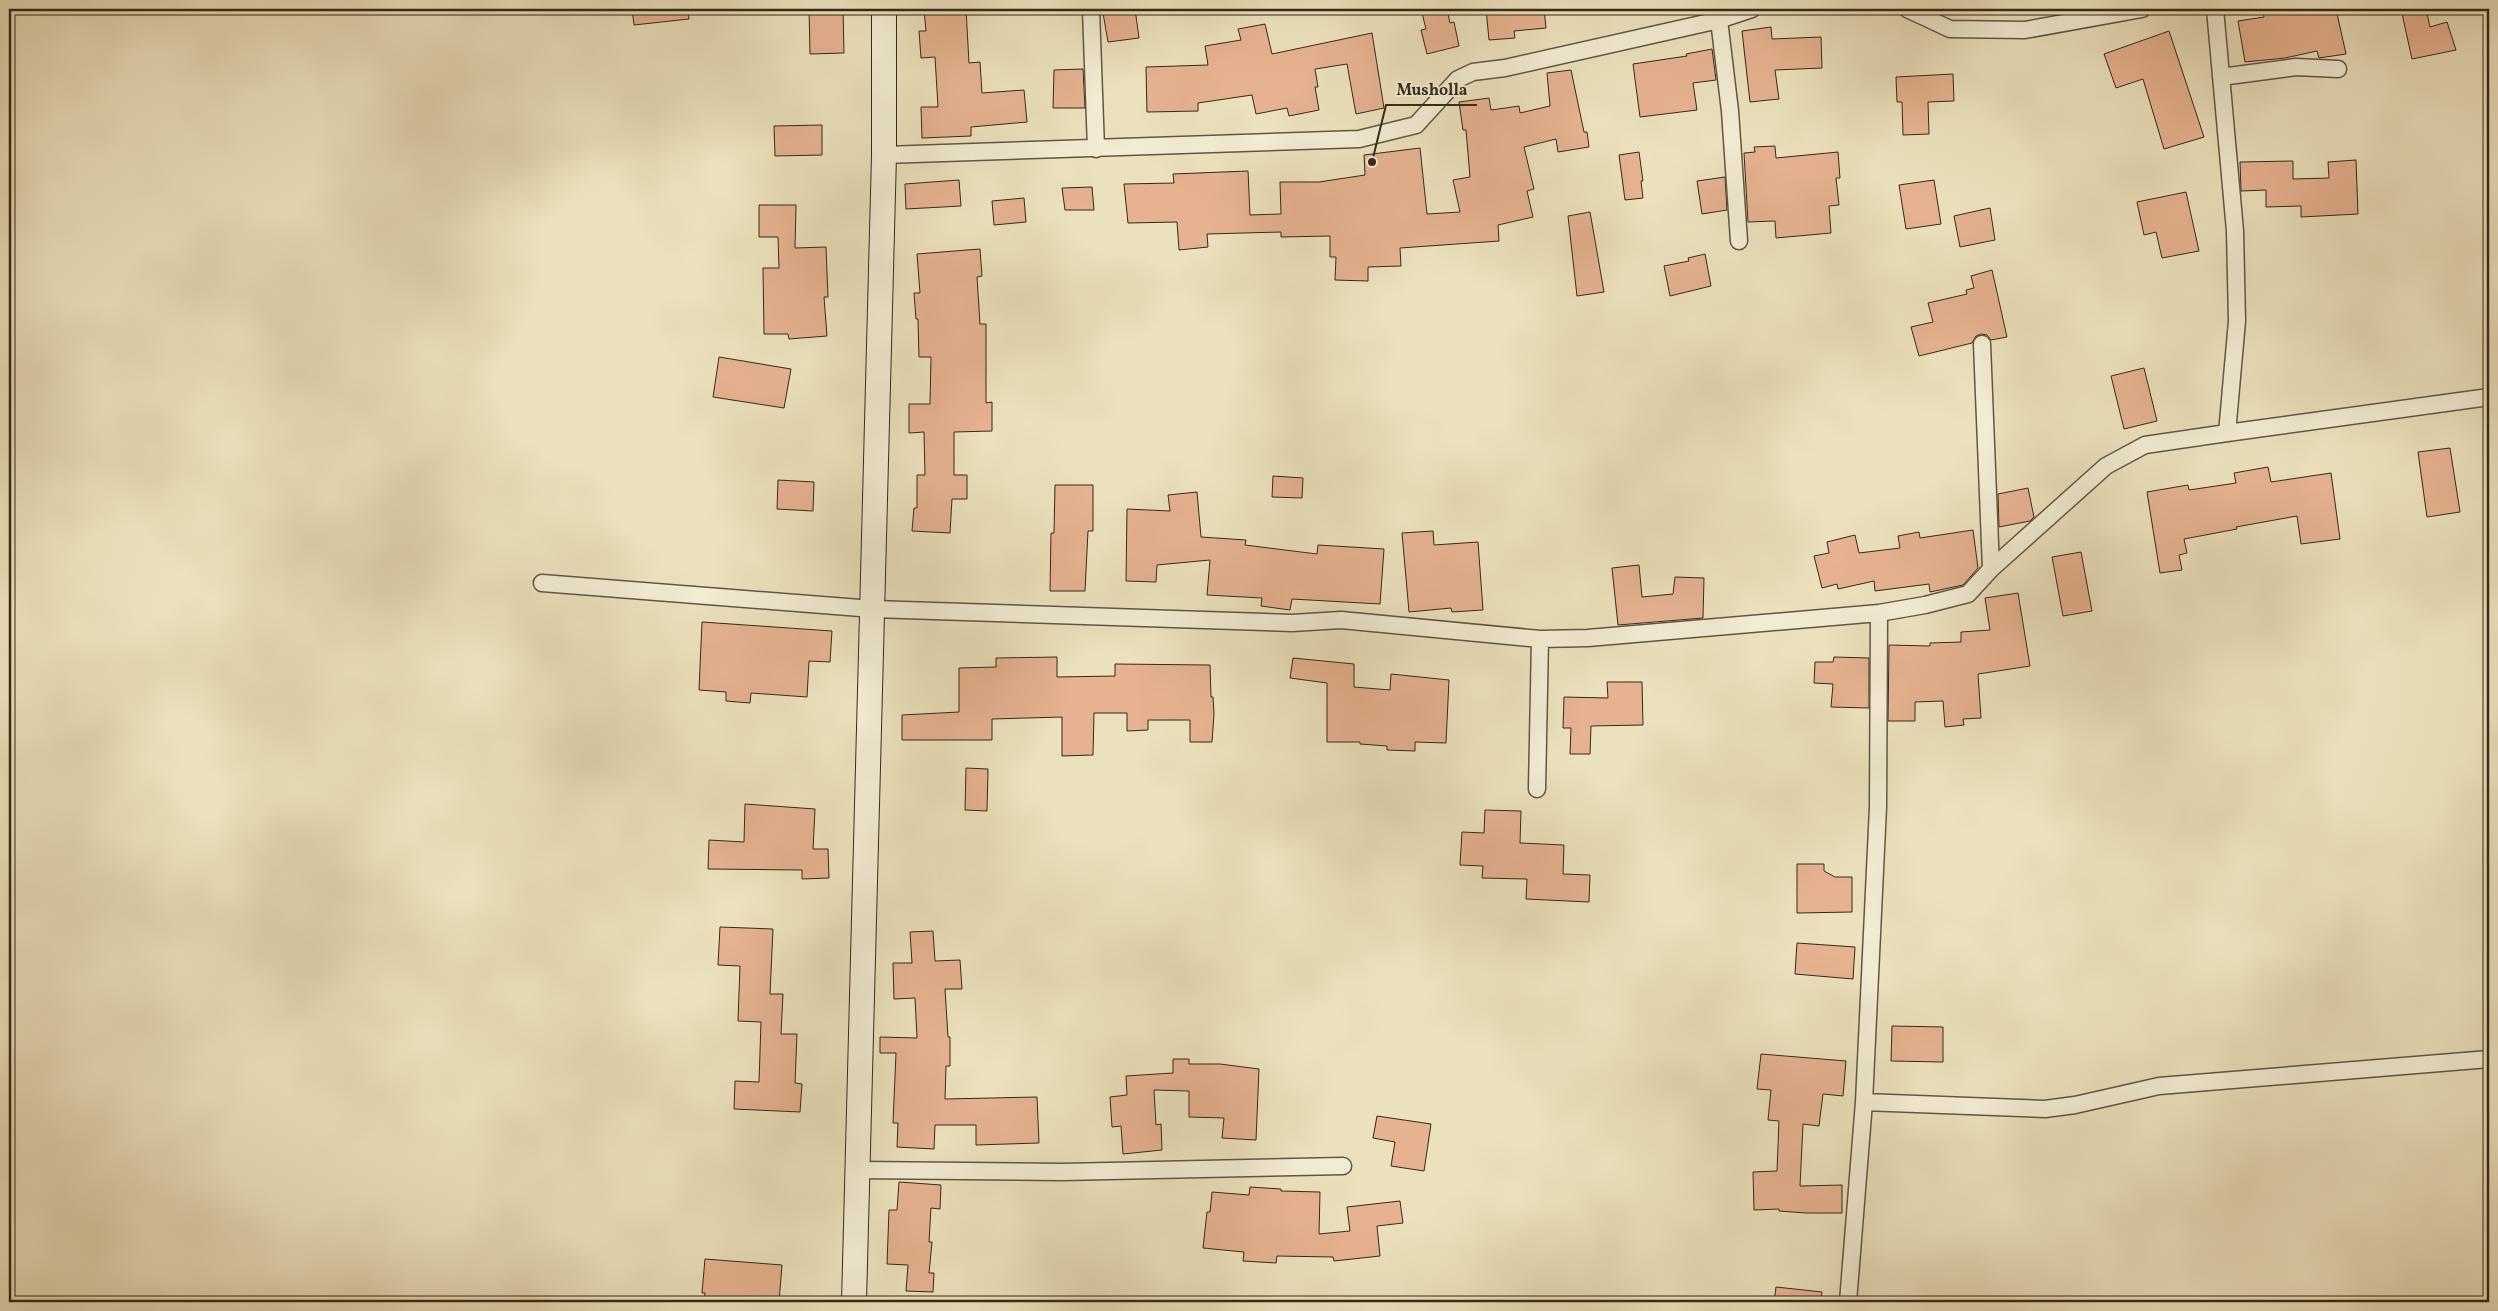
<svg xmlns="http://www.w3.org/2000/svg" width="2498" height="1311" viewBox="0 0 2498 1311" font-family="Vollkorn,serif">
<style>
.building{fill:#e6b290;stroke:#352919}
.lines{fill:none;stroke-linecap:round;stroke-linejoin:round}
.street-casing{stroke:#625742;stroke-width:19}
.secondary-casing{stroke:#352919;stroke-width:26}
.street{stroke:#f2ecd3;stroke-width:16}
.secondary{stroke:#f2ecd3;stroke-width:24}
.leader{fill:none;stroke:#352919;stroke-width:2}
.callout-dot{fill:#352919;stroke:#f2ecd3;stroke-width:2}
.callout-label{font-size:16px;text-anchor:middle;font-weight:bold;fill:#352919;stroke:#f2ecd3;stroke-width:4;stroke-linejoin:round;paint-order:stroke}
</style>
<rect width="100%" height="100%" fill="#ebe1bc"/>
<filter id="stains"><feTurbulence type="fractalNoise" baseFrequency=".004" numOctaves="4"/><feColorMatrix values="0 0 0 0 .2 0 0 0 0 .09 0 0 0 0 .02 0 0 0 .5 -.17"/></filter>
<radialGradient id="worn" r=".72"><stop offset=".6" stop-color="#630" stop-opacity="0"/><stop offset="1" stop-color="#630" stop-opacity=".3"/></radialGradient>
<path class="building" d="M632 9H688L689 19 634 25Z
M809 9H843L844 53 810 54Z
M924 9H966L969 63 980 62 982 93 1024 90 1027 122 971 127V136L922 138 921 107H938L935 57 921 58 919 31H926Z
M1135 9 1139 38 1108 42 1103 13Z
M1421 9H1447L1450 23 1454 22 1459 46 1427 54 1421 30 1426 29Z
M1486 9H1511L1512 11 1544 9 1546 28 1514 31 1515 38 1489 40Z
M2262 9H2336L2346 54 2319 58 2317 51 2285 58 2245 62 2238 21 2264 17Z
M2401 9H2426L2430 27 2447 22 2456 50 2412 59Z
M1265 24 1272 54 1372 33 1384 108 1356 114 1347 64 1315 69 1318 87H1315L1319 110 1289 116 1287 108 1256 114 1252 95 1198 103V111L1147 112 1146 67 1208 65 1205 46 1241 40 1238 29Z
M1771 27 1772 39 1821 37 1822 68 1775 70 1779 99 1750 102 1742 31Z
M2169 31 2204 137 2164 149 2143 79 2116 88 2104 54Z
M1712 49 1716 80 1693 83 1697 110 1640 117 1633 64 1687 56 1686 54Z
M1083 69 1085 108H1053L1054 70Z
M1571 70 1584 132H1587L1589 147 1558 152 1556 139 1524 147 1534 189 1527 191 1533 217 1498 225 1499 241 1400 248 1401 266 1368 267V281L1335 280 1336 257H1330V236L1281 237V232L1207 234 1208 247 1179 250 1177 222 1128 223 1124 184 1174 183 1173 174 1248 171 1250 215 1281 214 1280 182H1319L1365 175 1364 155 1420 148 1427 214 1460 212 1453 180 1470 177 1466 130H1463L1459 102 1489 98 1491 110 1519 106 1520 113 1550 106 1547 73Z
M1953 74 1954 101 1928 102 1929 134 1903 135 1902 102H1897L1896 77Z
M822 125V155L775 156 774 126Z
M1775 146 1776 158 1838 152 1840 178H1836L1839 205 1829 206 1831 233 1776 238 1775 221 1748 222 1744 153 1755 152 1754 147Z
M1639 152 1643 181H1641L1643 198 1625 200 1619 155Z
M2356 160 2358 214 2301 217V206L2266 207V190L2241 191 2240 162 2293 161V179L2329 178 2328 162Z
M1725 177 1727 210 1702 214 1697 181Z
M959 180 961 206 906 209 905 184Z
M1934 180 1941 224 1906 229 1899 185Z
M1092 187 1094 210H1065L1062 188Z
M2186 192 2199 251 2162 258 2156 232 2144 235 2137 202Z
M1024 198 1026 222 994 225 992 201Z
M759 205H796L795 248 826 247 828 297H824L827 336 789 339 788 334H764L763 268H779L778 237H759Z
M1990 208 1995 240 1960 247 1954 216Z
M1590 212 1604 292 1577 296 1568 216Z
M980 249 982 276 977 277 980 324H986V403L992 402V431L954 432V475H967V499H952L950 533 912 531 914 508H917V475H925L924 432 909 433V404H930L931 357H919L918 319H916L914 293H920L917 254Z
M1705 254 1711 286 1670 296 1664 266 1689 261 1688 258Z
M1992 270 2007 337 1991 340 1987 335 1981 334 1976 336 1972 343 1919 356 1911 327 1933 322 1928 303 1967 294 1966 290 1974 288 1971 276Z
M719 357 791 369 784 408 713 397Z
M2144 368 2157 421 2124 429 2111 376Z
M2450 448 2460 512 2427 517 2418 452Z
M2268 467 2271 482 2331 473 2340 539 2301 544 2297 516 2236 527 2237 529 2184 539 2187 553 2179 555 2182 570 2160 573 2147 492 2188 485 2189 490 2236 483 2234 473Z
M1273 476 1303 478 1302 498 1272 497Z
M778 480 814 482 813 511 777 509Z
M1055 485H1093V531H1088L1085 591H1050L1051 533H1054Z
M2028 488 2034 517 2030 521 1999 527 1998 494Z
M1197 492 1201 537 1246 540 1245 545 1317 554 1318 545 1384 549 1380 604 1292 599 1290 610 1261 606 1262 598 1207 595 1210 560 1157 565 1156 582 1126 581 1127 509 1170 511 1168 495Z
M1973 530 1978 568 1963 585 1930 592 1929 584 1875 591 1874 581 1838 589 1837 584 1822 588 1814 556 1829 553 1827 542 1855 535 1859 553 1900 548 1898 536 1919 532 1920 538Z
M1433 531 1434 545 1478 542 1483 610 1452 612 1451 608 1409 612 1402 533Z
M2081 552 2092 611 2063 616 2052 557Z
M1639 565 1642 597 1673 594 1675 577 1704 578 1703 618 1618 625 1612 568Z
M2018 593 2030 666 1978 674 1981 718 1963 719 1964 725 1945 727 1943 701 1915 702V721H1888L1889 645 1930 646V643L1961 642V632L1990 630 1985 598Z
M702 622 832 631 830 662 809 661 807 697 751 693 750 703 726 701V692L699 690Z
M1057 657V677L1115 676V664L1210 665 1211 697H1213L1214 714 1212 742H1190V720H1148V730L1127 731V713H1094L1093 755 1062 756V717L992 719V740H902V715L959 712V668L996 667V658Z
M1834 657 1869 658V708L1831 707 1833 684 1814 683 1815 662H1833Z
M1293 658 1354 664V687L1390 690 1391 674 1449 680 1446 743 1415 742V751L1387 750V746L1360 744V742H1327V683L1290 678Z
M1607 682H1642L1643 725 1591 726 1590 754H1570L1571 728H1563L1564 697 1608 698Z
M966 768 988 769 987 811 965 810Z
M745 804 815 809 813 849H828L829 878 802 879V870L708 869 709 840 744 842Z
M1485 810 1521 811 1520 843 1564 845 1563 874 1590 875 1589 902 1526 899 1527 879 1482 878 1483 866 1460 865 1462 832 1484 833Z
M1797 864H1824V871L1835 877H1852V912L1797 913Z
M720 927 773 929 770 994H783L781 1034H797L795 1083 802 1084 800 1112 734 1109 735 1081 759 1082 761 1022 738 1021 740 966 718 965Z
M933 931 935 961 960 960 962 989H945L948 1037H950V1066H946L945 1099 1037 1097 1039 1143 976 1145V1125H935L934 1149 897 1147 898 1123H893L896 1053H880V1037L917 1038 915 998 894 999 893 963H912L910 932Z
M1797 943 1855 947 1853 979 1795 974Z
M1892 1026 1943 1027V1062L1891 1061Z
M1761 1054 1846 1061 1843 1096 1823 1094 1819 1126 1803 1124 1800 1186 1842 1185V1213H1806L1779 1211V1209L1754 1210 1753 1172 1777 1171 1779 1121 1768 1120 1771 1090 1757 1089Z
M1173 1059H1189V1064H1220L1259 1069 1256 1140 1222 1138 1224 1118 1189 1117V1091L1154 1090 1156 1125 1161 1124 1162 1150 1123 1154 1121 1126 1112 1127 1110 1097 1127 1095 1126 1076 1173 1073Z
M1377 1116 1431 1124 1424 1171 1391 1166 1395 1142 1373 1138Z
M899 1182 941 1185 940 1209 931 1208 929 1242H932L929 1273H934L933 1292 906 1291 908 1265 887 1264 889 1210H897Z
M1250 1187 1281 1189V1191L1320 1192 1319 1234 1350 1231 1347 1207 1400 1201 1403 1223 1377 1226 1380 1256 1334 1261 1333 1257 1277 1256 1276 1263 1243 1261 1244 1252 1203 1248 1207 1212H1210L1212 1192 1249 1195Z
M705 1259 782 1265 779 1302H704L705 1293H702Z
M1776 1287 1822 1292 1821 1302H1774Z"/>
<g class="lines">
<defs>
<path id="street" d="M1907 9 1950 29 2025 30 2142 9
M1091 10 1096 149
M1719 20 1730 111 1739 241
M2221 77 2296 67 2338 69
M884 155 1359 139 1416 125 1458 79 1473 72 1505 68 1719 20 1752 9
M1982 344 1991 569
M2227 433 2489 397
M542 583 873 609 1292 623 1341 620 1540 639 1588 638 1879 613 1925 605 1968 594 1991 569 2106 466 2145 445 2227 433 2237 321 2235 231 2215 9
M1537 789 1540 639
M1864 1102 2045 1109 2075 1105 2159 1086 2489 1059
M858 1170 1062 1172 1343 1166
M1848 1302 1864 1102 1878 807 1879 613"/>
<path id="secondary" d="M854 1302 884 155V9"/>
</defs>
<use href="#street" class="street-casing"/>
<use href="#secondary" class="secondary-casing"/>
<use href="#street" class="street"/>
<use href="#secondary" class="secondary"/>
</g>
<path class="leader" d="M1372 162L1386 105H1477"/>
<circle class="callout-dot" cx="1372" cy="162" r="5"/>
<g class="callout-label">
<text x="1432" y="95">Musholla</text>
</g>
<rect width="2498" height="1311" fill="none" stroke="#ebe1bc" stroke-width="30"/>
<rect x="10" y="10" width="2478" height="1291" fill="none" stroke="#352919" stroke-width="2.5"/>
<rect x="15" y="15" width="2468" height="1281" fill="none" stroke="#352919"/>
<rect width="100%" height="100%" filter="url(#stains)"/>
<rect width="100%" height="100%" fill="url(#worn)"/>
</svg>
